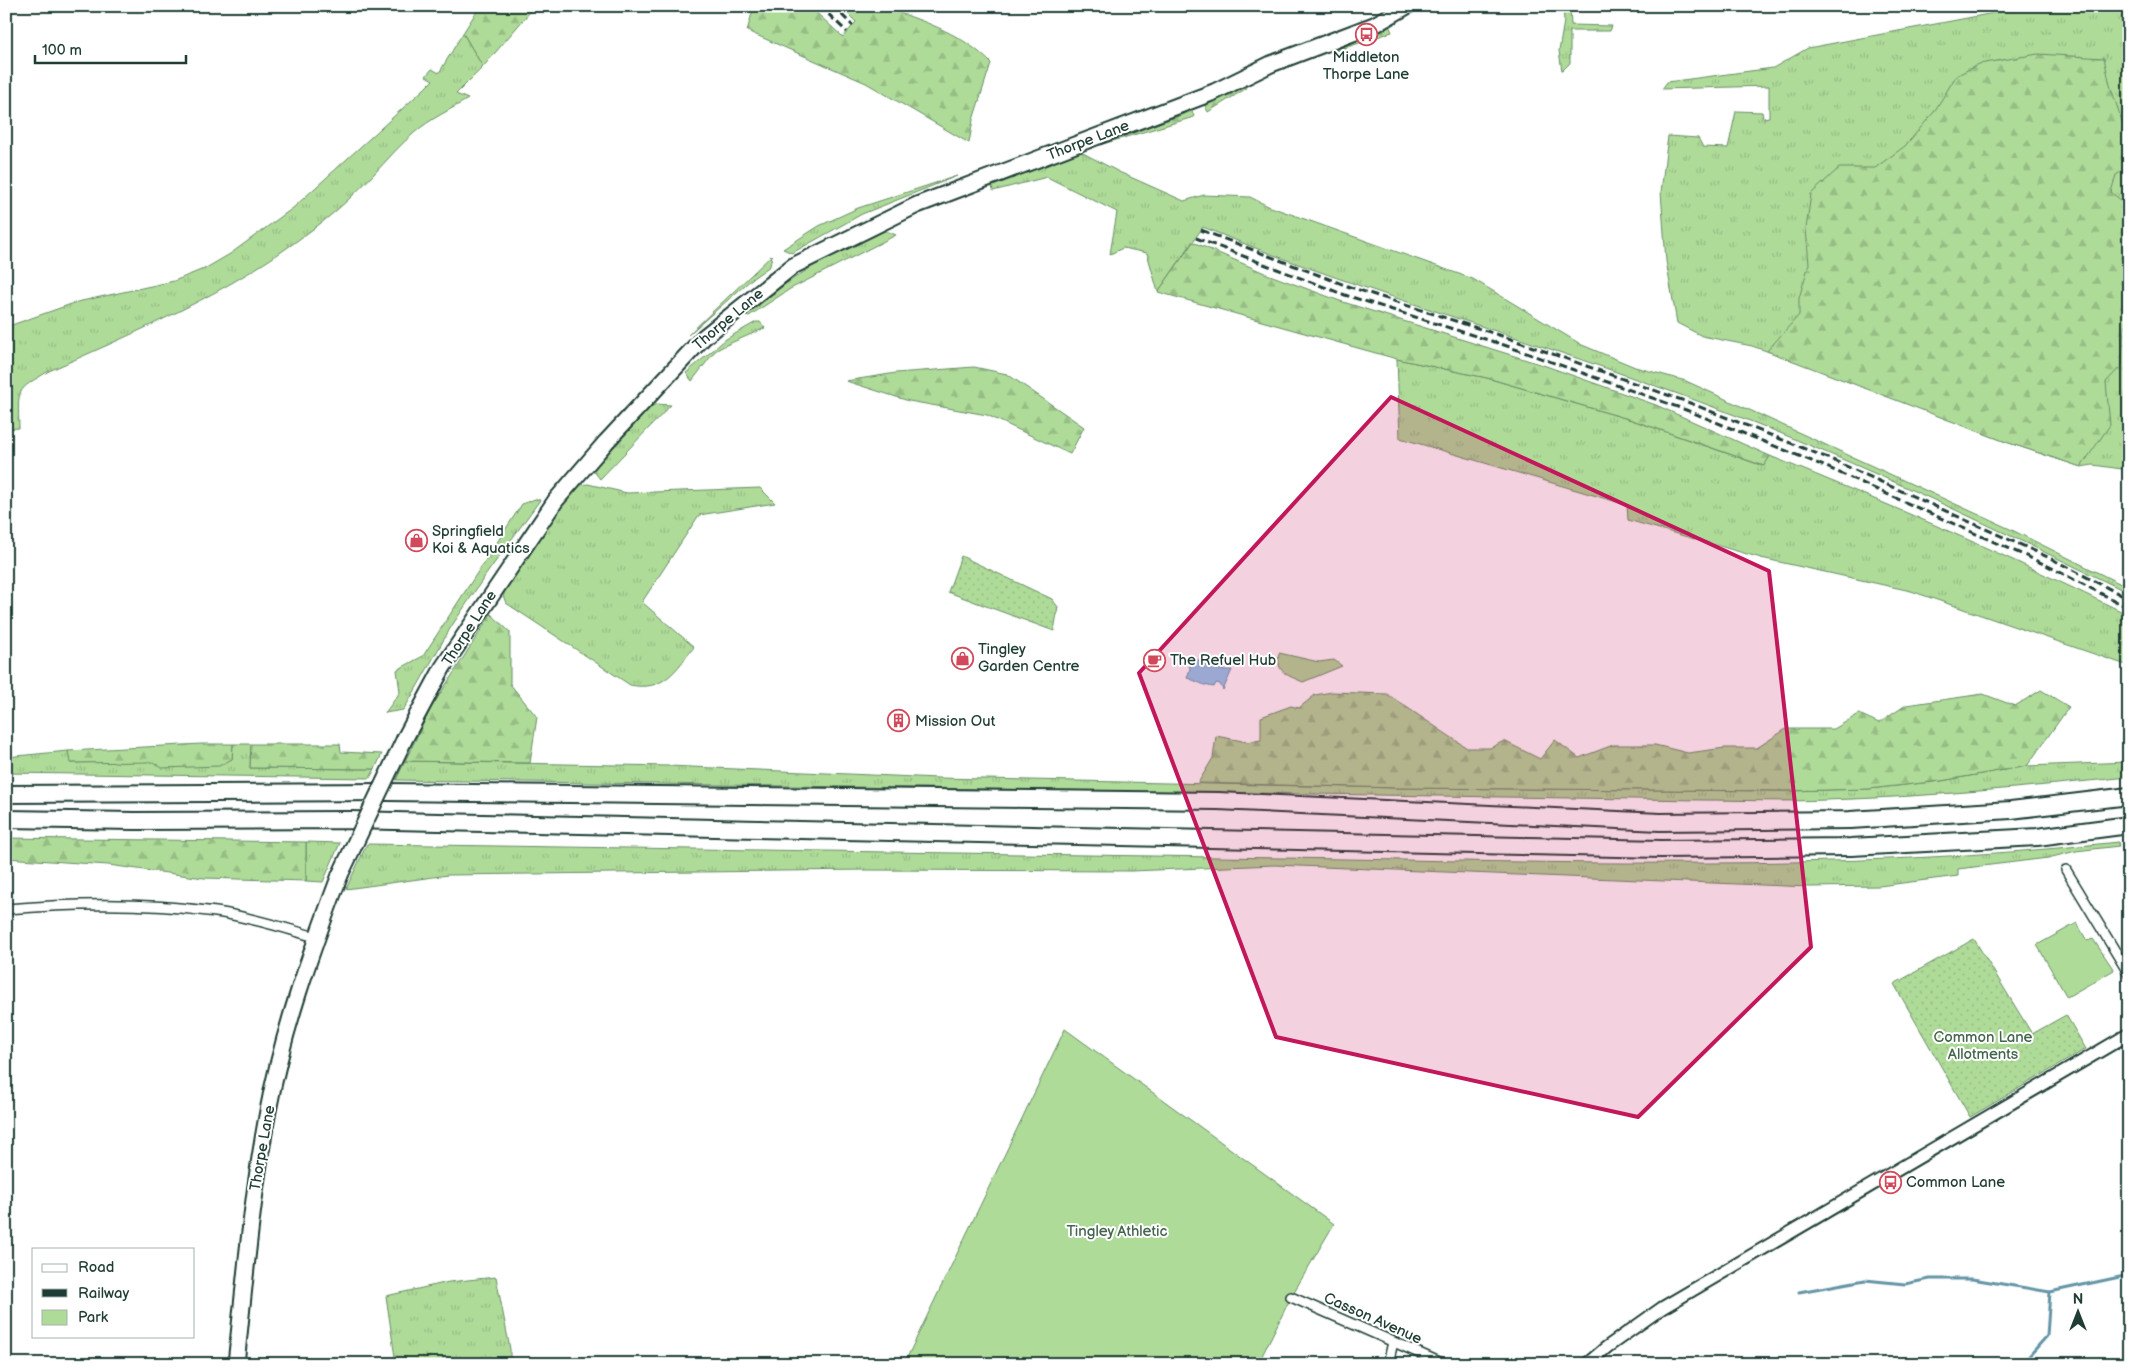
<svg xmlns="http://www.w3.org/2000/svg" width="2135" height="1370" viewBox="0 0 2135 1370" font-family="'Balsamiq Sans',sans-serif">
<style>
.grass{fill:url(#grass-tufts);stroke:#678c66}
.forest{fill:url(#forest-firs);stroke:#678c66}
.park{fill:#afdb99;stroke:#678c66}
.garden{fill:url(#garden-dots);stroke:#678c66}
.water{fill:#91cef1;stroke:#6394a5}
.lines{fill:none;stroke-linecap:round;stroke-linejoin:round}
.stream{stroke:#6394a5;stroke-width:3}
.minor-casing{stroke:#1f3d34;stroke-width:12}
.tertiary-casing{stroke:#1f3d34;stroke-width:15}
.primary-casing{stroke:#1f3d34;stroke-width:19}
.motorway-casing{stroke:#1f3d34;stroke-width:20}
.minor{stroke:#fff;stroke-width:9}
.tertiary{stroke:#fff;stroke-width:11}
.primary{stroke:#fff;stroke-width:15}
.motorway{stroke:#fff;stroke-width:16}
.rail{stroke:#1f3d34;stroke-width:3;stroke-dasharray:8 4;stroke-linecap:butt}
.primary-bridge-casing{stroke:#1f3d34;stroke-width:19;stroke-linecap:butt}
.primary-bridge{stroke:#fff;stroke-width:15}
.marked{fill:#c2185b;fill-opacity:0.2;stroke:#c2185b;stroke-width:4;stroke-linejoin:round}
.labels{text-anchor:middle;stroke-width:4;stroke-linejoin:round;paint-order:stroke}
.poi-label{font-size:15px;fill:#1f3d34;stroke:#fff;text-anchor:start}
.street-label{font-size:15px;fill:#1f3d34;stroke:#fff}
.park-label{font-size:15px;fill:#43644d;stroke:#fff}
</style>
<defs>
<pattern id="grass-tufts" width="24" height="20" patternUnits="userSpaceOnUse" patternTransform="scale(1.25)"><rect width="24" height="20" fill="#afdb99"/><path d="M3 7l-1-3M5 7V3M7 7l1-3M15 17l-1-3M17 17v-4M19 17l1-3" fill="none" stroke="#96bd84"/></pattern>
<pattern id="forest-firs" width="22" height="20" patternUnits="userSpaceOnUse" patternTransform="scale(1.25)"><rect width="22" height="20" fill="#afdb99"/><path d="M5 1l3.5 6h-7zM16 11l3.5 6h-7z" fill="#96bd84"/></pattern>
<pattern id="garden-dots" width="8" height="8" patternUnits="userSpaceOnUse" patternTransform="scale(1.25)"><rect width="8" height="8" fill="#afdb99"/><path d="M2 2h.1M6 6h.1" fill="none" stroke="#96bd84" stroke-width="1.8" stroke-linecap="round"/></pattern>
</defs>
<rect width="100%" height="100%" fill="#fff"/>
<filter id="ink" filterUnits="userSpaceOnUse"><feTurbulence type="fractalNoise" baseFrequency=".02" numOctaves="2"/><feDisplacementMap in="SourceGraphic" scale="10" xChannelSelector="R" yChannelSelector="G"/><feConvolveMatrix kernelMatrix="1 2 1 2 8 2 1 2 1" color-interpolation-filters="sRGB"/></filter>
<g filter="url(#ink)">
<path class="grass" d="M1563 6H1570L1571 25 1612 26 1610 31H1570V63L1562 71 1559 51 1564 21Z
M2031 6H2129V470L2093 465 2081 467 2006 442 1819 369 1752 346 1702 336 1677 323 1666 261 1661 192 1668 136 1698 138 1703 147 1728 148 1736 111 1762 112 1763 118 1769 117V86L1662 89 1667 82 1773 68 1808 48Z
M463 33 483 67 456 94 468 99C450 110 430 119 414 133 399 146 387 160 374 174 354 195 333 215 309 232 230 292 140 331 49 371 15 391 18 388 19 428L6 429V327L77 302 174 281 206 268 230 254 293 208 424 89 433 80 426 76 432 69 439 73Z
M1081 152 1119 172 1184 201 1204 195 1250 197 1268 206 1473 279 1582 345 1635 367 1686 381 2010 529 2129 588V593C2024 542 1919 491 1811 446 1753 421 1693 399 1633 378 1490 326 1344 286 1203 227L1158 292 1147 253 1123 248 1110 254 1117 212 1047 177 993 191 992 186Z
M957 176 862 214 792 253 783 249 819 226 858 208Z
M884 230 896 235 790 289 749 316 745 315V313C787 280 831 254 879 231Z
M772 255 770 266 753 278 688 335Z
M756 322H760L765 328 724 346 715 351 692 381 686 373 726 339Z
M1397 359 1487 378 1632 420 1763 466 1770 456C1892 505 2011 557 2129 615V666L1911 591 1761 558 1628 520 1627 505 1400 438Z
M656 404 671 405 600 479 593 470 650 407Z
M588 484 627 493 760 488 775 503 699 515 642 602 694 647C676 670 664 692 630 685L506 603 502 593 551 519 579 485Z
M535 499 540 500 485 576 451 627 409 701 403 710 385 713 400 692 397 670 423 656 522 504Z
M233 744H251L250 768 375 769 370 778 6 773V757L68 751 71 763 232 759Z
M405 761 669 766 938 778 1398 788 1786 791 1869 789 1941 781 2027 766 2129 762V777C2028 787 1927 797 1826 800 1784 802 1742 800 1701 800L396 780Z
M306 842 340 843 323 882 306 881Z
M2118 842 2119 846 2076 851 2048 858 1958 869V876L1879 886 1810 887 1274 865 1132 871 865 870 448 875 346 889 367 844C672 849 977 853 1282 858 1561 862 1840 873 2118 842Z
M496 1277 510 1349V1364H396L386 1296 449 1282Z"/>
<path class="forest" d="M480 6H535L483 67 463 33Z
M754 6H809L843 37 856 22 840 6H889L891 10C927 22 964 35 991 63L973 120 969 143 866 83 747 31Z
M1389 25 1392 32 1333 52Z
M2038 54 2104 58 2110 85 2129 142V167L2116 175 2111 192 2129 207V307L2123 338 2122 365 2106 382 2110 425 2081 467 2006 442 1767 351 1799 315V298L1809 264 1806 229 1811 194 1839 168H1875L1905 146 1934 112 1956 76 1979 64Z
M1245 85 1247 88 1208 112 1205 106Z
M1192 111 1194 117 1099 145Z
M1193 242 1267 274 1340 301 1546 366 1656 405 1770 456 1764 466 1632 420 1487 378 1397 359 1158 292Z
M974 367 1007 374 1084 427 1070 454 987 415 909 401 846 381 896 373Z
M491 614 510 632V684L537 717 530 763 405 761 430 710Z
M2041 690 2069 707 2027 766 1941 781 1869 789 1786 791 1398 788 1198 783 1213 758 1216 736 1248 742 1261 740V717L1291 706 1299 708 1315 695 1332 692 1387 694 1467 748H1490L1504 741 1540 759 1555 740 1579 758 1613 745H1655L1688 753 1725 748H1757L1786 729H1834L1859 714 1879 723 1906 705 1983 694 2015 706Z
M202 744H233L232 759 219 766 162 768 153 762 70 763 68 751Z
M251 744H340L341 752 382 754 375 769 250 768Z
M6 838 306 842V881L204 878 108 865 6 858Z"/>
<path class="park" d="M1279 653 1319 662 1334 660 1342 666 1303 682C1287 675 1276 673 1279 653Z
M2077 923 2087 941 2093 939 2114 970 2067 997 2037 945Z
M1065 1029 1334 1224 1291 1297 1258 1364H904Z"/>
<path class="garden" d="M961 556 1052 599 1058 607 1054 631 948 592Z
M1974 939 2032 1034 2066 1015 2086 1049 1970 1117 1894 984Z"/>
<path class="water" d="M1196 660H1202L1218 665 1220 670H1232L1223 690 1220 684 1216 683 1214 687C1204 686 1197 681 1187 678L1190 669 1189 663Z"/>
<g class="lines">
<path class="stream" d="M1799 1292 1865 1280 1905 1284 1930 1279H1972L2050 1292 2129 1275
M2022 1364 2047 1336 2050 1292"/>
<defs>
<path id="minor" d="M2066 870 2129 974
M6 909C77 903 145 902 216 912 250 917 284 928 316 937
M1291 1297 1444 1364
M1388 1364 1393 1342"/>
<path id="tertiary" d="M1587 1364 1607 1347 1662 1308 2129 1034"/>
<path id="primary" d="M405 738 443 667 556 500 606 442 704 337 793 266 917 205 1214 92 1271 64 1374 25 1407 6
M236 1364C245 1279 252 1195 268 1111 283 1030 311 952 340 875"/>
<path id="motorway" d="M6 794 387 792 1218 801 1660 822 1850 820 2011 810 2129 796
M6 819 134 821 350 820 1661 849 1851 847 2037 837 2129 825"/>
</defs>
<use href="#minor" class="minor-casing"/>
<use href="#tertiary" class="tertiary-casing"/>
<use href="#primary" class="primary-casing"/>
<use href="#motorway" class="motorway-casing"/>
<use href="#minor" class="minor"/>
<use href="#tertiary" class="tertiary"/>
<use href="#primary" class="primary"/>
<use href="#motorway" class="motorway"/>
<path class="rail" d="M820 6 847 32
M833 6 853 26
M1201 230 1350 287 1508 338 1690 403 1828 458 2050 558 2129 599
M1196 238 1345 295 1504 345 1686 410 1824 466 2046 565 2129 608"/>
<defs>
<path id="primary-bridge" d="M340 875 405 738"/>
</defs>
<use href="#primary-bridge" class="primary-bridge-casing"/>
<use href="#primary-bridge" class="primary-bridge"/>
</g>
</g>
<path class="marked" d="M1391 397 1769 571 1811 947 1638 1117 1276 1037 1139 673Z"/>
<defs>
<symbol id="bus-ring" viewBox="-11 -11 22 22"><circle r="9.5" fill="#fff" stroke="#d1495b" stroke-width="1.5"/><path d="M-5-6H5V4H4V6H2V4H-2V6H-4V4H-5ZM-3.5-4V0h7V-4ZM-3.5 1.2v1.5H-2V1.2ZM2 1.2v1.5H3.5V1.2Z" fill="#d1495b"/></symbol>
<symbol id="shop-ring" viewBox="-11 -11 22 22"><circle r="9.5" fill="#fff" stroke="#d1495b" stroke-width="1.5"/><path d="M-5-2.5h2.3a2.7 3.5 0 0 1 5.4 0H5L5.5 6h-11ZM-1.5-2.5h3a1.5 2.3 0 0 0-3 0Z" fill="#d1495b"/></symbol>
<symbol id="cafe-ring" viewBox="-11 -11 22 22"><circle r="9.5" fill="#fff" stroke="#d1495b" stroke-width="1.5"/><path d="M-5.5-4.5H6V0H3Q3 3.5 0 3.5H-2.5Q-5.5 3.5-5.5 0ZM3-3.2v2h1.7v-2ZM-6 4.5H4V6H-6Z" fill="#d1495b"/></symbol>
<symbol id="building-ring" viewBox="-11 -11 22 22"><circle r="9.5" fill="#fff" stroke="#d1495b" stroke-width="1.5"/><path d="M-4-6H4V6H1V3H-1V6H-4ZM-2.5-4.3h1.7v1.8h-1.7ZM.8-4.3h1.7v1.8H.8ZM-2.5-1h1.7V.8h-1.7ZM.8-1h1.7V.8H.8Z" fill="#d1495b"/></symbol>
</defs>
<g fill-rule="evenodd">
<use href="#bus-ring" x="1354" y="22" width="25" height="25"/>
<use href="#shop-ring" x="404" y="528" width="25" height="25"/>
<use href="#shop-ring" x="950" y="646" width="25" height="25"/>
<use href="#cafe-ring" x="1142" y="648" width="25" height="25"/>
<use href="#building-ring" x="886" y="708" width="25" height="25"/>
<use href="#bus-ring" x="1878" y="1170" width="25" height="25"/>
</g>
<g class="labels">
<g class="poi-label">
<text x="1366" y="62" text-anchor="middle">Middleton<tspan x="1366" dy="17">Thorpe Lane</tspan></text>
<text x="432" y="536">Springfield<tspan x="432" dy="17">Koi &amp; Aquatics</tspan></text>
<text x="978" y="654">Tingley<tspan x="978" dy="17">Garden Centre</tspan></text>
<text x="1170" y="665">The Refuel Hub</text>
<text x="915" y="726">Mission Out</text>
<text x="1906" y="1187">Common Lane</text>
</g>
<g class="street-label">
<text transform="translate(1088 140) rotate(-21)" y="5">Thorpe Lane</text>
<text transform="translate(728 319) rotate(-40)" y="5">Thorpe Lane</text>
<text transform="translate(469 628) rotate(-57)" y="5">Thorpe Lane</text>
<text transform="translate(262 1148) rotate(-80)" y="5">Thorpe Lane</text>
<text transform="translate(1373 1318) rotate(24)" y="5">Casson Avenue</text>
</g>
<g class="park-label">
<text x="1983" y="1042">Common Lane<tspan x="1983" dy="17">Allotments</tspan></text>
<text x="1117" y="1236">Tingley Athletic</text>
</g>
</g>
<rect width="2135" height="1370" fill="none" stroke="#fff" stroke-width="25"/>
<rect x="12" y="12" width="2110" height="1345" fill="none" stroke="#1f3d34" stroke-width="2" filter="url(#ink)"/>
<rect x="32" y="1248" width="162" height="90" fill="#ffffff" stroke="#a5b1ae"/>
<rect x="42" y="1264" width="25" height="8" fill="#ffffff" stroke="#a5b1ae"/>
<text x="78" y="1272" font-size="15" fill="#1f3d34">Road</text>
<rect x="42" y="1289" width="25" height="8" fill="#1f3d34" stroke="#a5b1ae"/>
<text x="78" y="1298" font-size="15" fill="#1f3d34">Railway</text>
<rect x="42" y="1310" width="25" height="15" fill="#afdb99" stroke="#a5b1ae"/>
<text x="78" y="1322" font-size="15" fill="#1f3d34">Park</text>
<g transform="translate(2078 1312)" stroke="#ffffff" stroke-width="4" paint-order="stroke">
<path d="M0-4L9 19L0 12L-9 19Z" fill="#1f3d34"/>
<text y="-8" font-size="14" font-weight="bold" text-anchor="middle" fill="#1f3d34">N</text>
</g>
<path d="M35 55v8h151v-8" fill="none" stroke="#1f3d34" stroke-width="2.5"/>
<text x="42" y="55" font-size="15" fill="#1f3d34" stroke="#ffffff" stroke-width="4" paint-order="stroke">100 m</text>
</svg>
